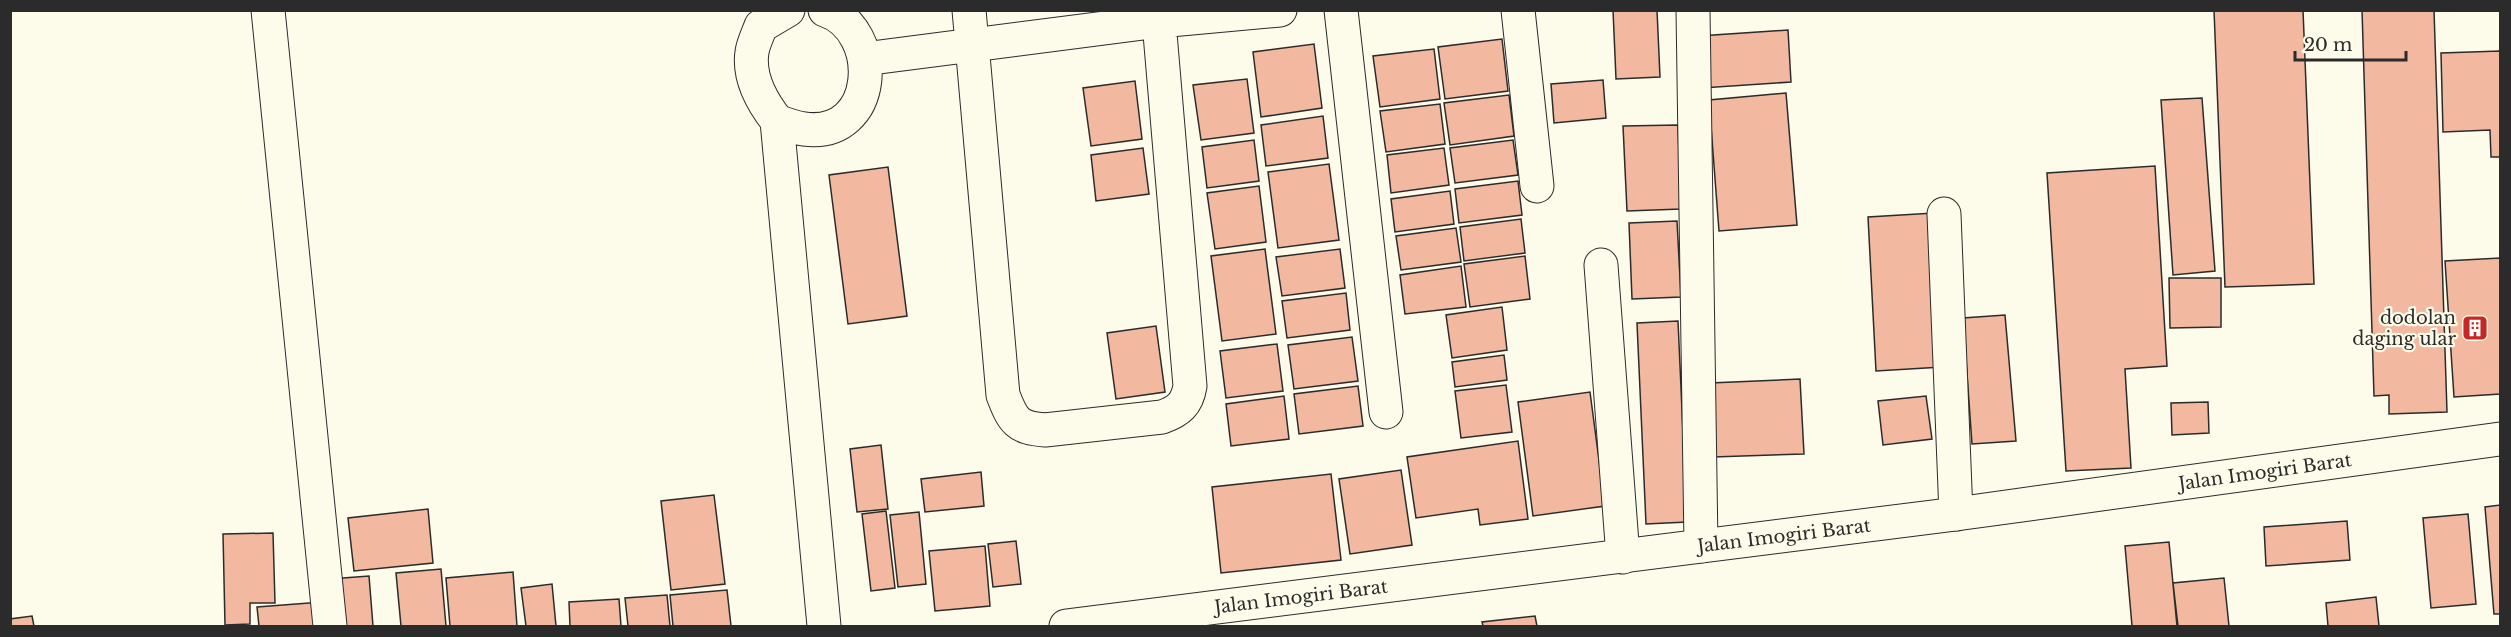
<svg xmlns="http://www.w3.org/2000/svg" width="2511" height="637" viewBox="0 0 2511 637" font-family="'Libre Baskerville',serif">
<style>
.building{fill:#f2b8a0;stroke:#2b2b2b;stroke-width:1.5}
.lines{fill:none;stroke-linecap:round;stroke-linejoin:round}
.minor-casing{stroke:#2b2b2b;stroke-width:35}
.major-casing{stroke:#2b2b2b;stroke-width:35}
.minor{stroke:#fdfbea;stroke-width:33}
.major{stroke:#fdfbea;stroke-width:33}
.labels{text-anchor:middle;stroke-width:4.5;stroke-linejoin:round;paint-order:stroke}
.poi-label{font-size:18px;fill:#2b2b2b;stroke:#fdfbea;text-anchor:end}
.street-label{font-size:18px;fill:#2b2b2b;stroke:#fdfbea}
</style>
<rect width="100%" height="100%" fill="#fdfbea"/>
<path class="building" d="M1613 10H1657L1660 77 1616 79Z
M2214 10H2303L2314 284 2225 287Z
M2362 10H2434L2447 412 2389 414V395L2374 396Z
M1788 30 1791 82 1702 88 1699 36Z
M1502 39 1508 91 1445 99 1438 47Z
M1314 44 1322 108 1261 117 1253 52Z
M1434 49 1440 99 1380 107 1373 56Z
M2500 51V157H2491L2490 130 2443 132 2441 53Z
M1247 79 1254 133 1201 140 1193 85Z
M1603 80 1606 118 1554 123 1551 84Z
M1135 81 1142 139 1091 146 1083 88Z
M1786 93 1797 225 1719 231 1709 100Z
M1509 95 1514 136 1450 145 1444 103Z
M2202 98 2215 271 2173 275 2161 100Z
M1440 104 1445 144 1386 152 1380 111Z
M1323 116 1328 158 1266 166 1261 125Z
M1678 125 1681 209 1627 211 1623 126Z
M1254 140 1259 181 1207 188 1202 147Z
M1513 140 1518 175 1455 183 1450 148Z
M1143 148 1149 194 1096 201 1091 155Z
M1444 148 1449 185 1391 193 1387 155Z
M1329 164 1339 240 1278 248 1268 172Z
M2155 166 2167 366 2125 369 2131 468 2066 471 2047 173Z
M888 167 907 316 848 324 829 175Z
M1518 181 1522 215 1459 223 1455 189Z
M1259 186 1266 242 1215 249 1207 193Z
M1450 191 1454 224 1395 232 1391 199Z
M1934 213 1942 367 1876 371 1868 217Z
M1521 219 1525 253 1464 261 1460 227Z
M1677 221 1681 297 1632 299 1629 223Z
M1456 228 1461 262 1401 270 1396 236Z
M1265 249 1276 334 1222 341 1211 256Z
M1340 249 1345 288 1282 296 1276 257Z
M1525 256 1530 299 1470 307 1464 264Z
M2500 258V394L2454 397 2445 261Z
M1461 266 1466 307 1405 314 1400 275Z
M2169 278H2221V327L2170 328Z
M1346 293 1350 330 1287 338 1282 301Z
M1502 307 1507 350 1452 358 1446 315Z
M2005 315 2016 441 1972 444 1963 318Z
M1678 321 1687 522 1646 524 1637 323Z
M1156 326 1165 392 1116 399 1107 333Z
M1352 337 1358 381 1294 389 1288 345Z
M1277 344 1283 391 1226 398 1220 351Z
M1504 355 1507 380 1455 387 1452 362Z
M1800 379 1804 454 1713 457 1710 383Z
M1506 385 1512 432 1461 438 1455 391Z
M1358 386 1363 426 1299 434 1294 394Z
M1590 392 1605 506 1533 516 1518 402Z
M1284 396 1289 439 1231 446 1226 404Z
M1926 396 1932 439 1883 445 1878 401Z
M2208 402 2209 433 2172 435 2171 403Z
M1518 441 1528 519 1480 525 1478 509 1416 518 1407 457Z
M881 445 888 509 857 512 850 449Z
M1401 470 1412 545 1350 554 1339 479Z
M981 472 984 506 925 512 921 479Z
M1331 474 1341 560 1221 573 1212 487Z
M714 495 725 584 671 590 661 501Z
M2500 505V614H2494L2485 507Z
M428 509 433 563 354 571 348 518Z
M886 511 895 588 871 591 862 514Z
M919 512 926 584 898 587 890 515Z
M2468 514 2476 604 2431 608 2423 518Z
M2347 521 2350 560 2266 566 2264 527Z
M273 533 275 603H250V624L225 625 223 534Z
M1016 541 1021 584 993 587 988 544Z
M2169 542 2177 626H2132L2125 546Z
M985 546 990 606 935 611 929 551Z
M441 569 446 626H401L396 573Z
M513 572 517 626H450L446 578Z
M369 576 373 626H334L330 579Z
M2224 578 2229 626H2178L2173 583Z
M552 584 556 626H526L521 588Z
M727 590 731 626H673L670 595Z
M667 595 670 626H628L625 598Z
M2376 597 2379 626H2328L2326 603Z
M619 599 621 626H570L569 602Z
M322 602 324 626H259L257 607Z
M32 616 34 626H10V619Z
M1535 616 1537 626H1483L1482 622Z"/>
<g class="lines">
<defs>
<path id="minor" d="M268 10 330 626
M788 10 761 26C758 34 753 44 752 52 748 78 762 102 777 121L824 626
M969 10 1003 395C1013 421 1017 428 1045 430L1162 417C1179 411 1187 404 1190 386L1158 10
M1341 10 1386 412
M1518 10 1537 186
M1693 10 1701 546
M864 59 1159 21 1280 10
M777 121C785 124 795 128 804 129 879 139 884 30 825 10
M1944 214 1956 514
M1601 265 1623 557"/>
<path id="major" d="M1066 626 1956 514 2500 439"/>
</defs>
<use href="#minor" class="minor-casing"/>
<use href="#major" class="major-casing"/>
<use href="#minor" class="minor"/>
<use href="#major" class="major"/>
</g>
<defs>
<symbol id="building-square" viewBox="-11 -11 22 22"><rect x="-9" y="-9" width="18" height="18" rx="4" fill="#c62828" stroke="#fdfbea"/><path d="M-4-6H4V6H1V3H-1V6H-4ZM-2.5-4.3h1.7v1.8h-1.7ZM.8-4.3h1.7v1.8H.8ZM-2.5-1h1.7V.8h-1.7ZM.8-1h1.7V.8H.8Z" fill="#fff"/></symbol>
</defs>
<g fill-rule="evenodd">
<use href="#building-square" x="2460" y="313" width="30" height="30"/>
</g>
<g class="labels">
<g class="poi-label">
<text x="2456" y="324">dodolan<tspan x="2456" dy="21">daging ular</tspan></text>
</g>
<g class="street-label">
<text transform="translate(2265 472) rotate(-8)" y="6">Jalan Imogiri Barat</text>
<text transform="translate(1784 536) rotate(-7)" y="6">Jalan Imogiri Barat</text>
<text transform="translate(1301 597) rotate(-7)" y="6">Jalan Imogiri Barat</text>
</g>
</g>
<rect width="2511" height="637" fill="none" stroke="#2b2b2b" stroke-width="24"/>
<path d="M2295 51v9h111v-9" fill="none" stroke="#2b2b2b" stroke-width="3"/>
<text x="2304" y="51" font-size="18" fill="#2b2b2b" stroke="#fdfbea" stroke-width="4.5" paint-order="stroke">20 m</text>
</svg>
